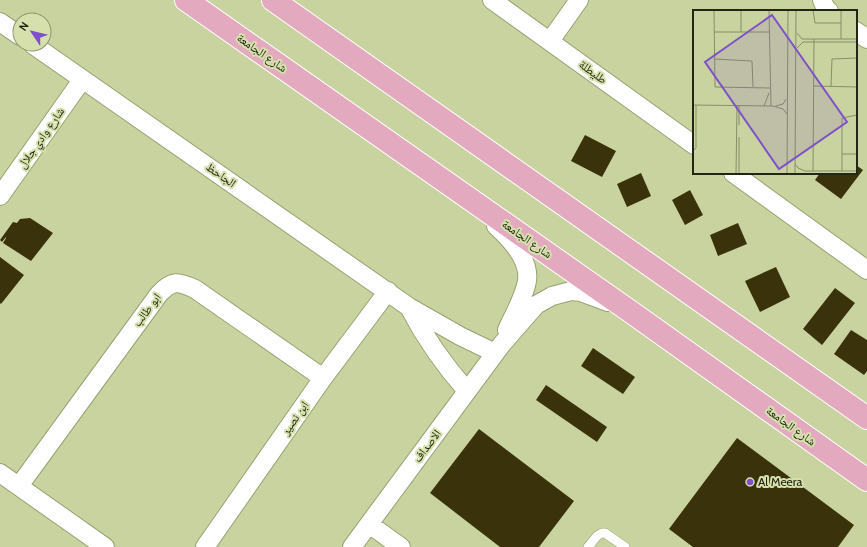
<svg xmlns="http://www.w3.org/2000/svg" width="867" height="547" viewBox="0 0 867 547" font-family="Cabin,'Noto Naskh Arabic',sans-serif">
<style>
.building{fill:#3a320b}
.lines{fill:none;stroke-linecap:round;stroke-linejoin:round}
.lane-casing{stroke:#99a271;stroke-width:10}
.street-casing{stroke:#99a271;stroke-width:20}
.primary-casing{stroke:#fff;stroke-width:24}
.lane{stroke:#fff;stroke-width:9}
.street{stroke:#fff;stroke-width:18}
.primary{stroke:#e3a9bf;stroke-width:22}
.poi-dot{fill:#7e51ca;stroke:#d6e0ac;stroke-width:1.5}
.labels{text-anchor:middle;stroke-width:4;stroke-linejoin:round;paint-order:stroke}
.street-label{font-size:12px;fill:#222612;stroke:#d6e0ac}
.poi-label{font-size:12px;fill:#222612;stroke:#d6e0ac;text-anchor:start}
.inset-road{fill:none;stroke:#868e67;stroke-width:1}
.view{fill:#7e51ca;fill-opacity:0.15;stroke:#7e51ca;stroke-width:2}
.inset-edge{fill:none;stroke:#222612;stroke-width:2}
</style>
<rect width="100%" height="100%" fill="#c9d3a0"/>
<path class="building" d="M585 135 616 151 602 177 571 161Z
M856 165 863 170 841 199 815 180 820 173H856Z
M641 173 651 196 627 207 617 184Z
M690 190 703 215 685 225 672 200Z
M30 218 53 233 31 261 3 243 6 238V237L2 242 0 240 13 222 17 223 20 219Z
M738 223 747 244 718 256 710 235Z
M0 257 24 275 1 304 0 303Z
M776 267 790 297 760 312 745 281Z
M835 288 855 303 822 345 803 329Z
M851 330 867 340V371L864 375 834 354Z
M593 348 635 377 623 394 581 366Z
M546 385 607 427 597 442 536 400Z
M479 429 574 501 539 547H500L430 493Z
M737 438 854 525 838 547H693L669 529Z"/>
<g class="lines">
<defs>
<path id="lane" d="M588 547 597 536 602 533H605L625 547"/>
<path id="street" d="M492 0 694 145
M822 0 826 9 829 11
M0 22 20 36
M856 31 867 39
M550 41 579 0
M32 44 409 307 460 336 495 353
M733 173 867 270
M0 196 82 80
M496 226C510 239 530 259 527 281 524 298 514 314 507 330
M409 307C425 338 444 365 467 391
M0 473 105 547
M19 486 159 294C172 280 178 281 195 289L323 378
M369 524 401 547
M205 547 323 378 388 291
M352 547 502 344 536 305 552 296 571 291 581 292 608 302"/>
<path id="primary" d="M186 0 631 312 867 480
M273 0 867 418"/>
</defs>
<use href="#lane" class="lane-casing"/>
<use href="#street" class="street-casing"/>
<use href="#primary" class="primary-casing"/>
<use href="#lane" class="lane"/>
<use href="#street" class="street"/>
<use href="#primary" class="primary"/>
</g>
<circle class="poi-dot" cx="750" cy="482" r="4"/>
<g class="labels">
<g class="street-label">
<text transform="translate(262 53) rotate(35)" y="4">شارع الجامعة</text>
<text transform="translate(593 72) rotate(36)" y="4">طليطلة</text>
<text transform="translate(41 138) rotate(-55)" y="4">شارع وادي جلال</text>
<text transform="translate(221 175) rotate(35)" y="4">الجاحظ</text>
<text transform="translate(527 239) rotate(35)" y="4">شارع الجامعة</text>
<text transform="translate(147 310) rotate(-53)" y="4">ابو طالب</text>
<text transform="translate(295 418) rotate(-55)" y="4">ابن نصير</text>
<text transform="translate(791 426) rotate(36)" y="4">شارع الجامعة</text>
<text transform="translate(427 446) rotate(-53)" y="4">الاصداف</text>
</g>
<g class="poi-label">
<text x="758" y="486">Al Meera</text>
</g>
</g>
<g transform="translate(693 10)">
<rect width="164" height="164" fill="#c9d3a0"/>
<path class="inset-road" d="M21 0 22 77 77 78M76 0 78 96M120 0 122 13H148M148 0V29M21 22H76M48 22V0M104 23 109 29H164M104 38 110 32H164M21 49 59 51 60 77M121 76 164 77M138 76 139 49 164 48M0 95 80 96 90 99 94 104M71 96 76 83M83 96 90 94 93 89M46 115V96M46 127V164M0 141 3 138V95M149 144H164M102 154 105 158 112 161H164M120 161 121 29M149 161V108L164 105M43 164 44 96M94 164 95 0M102 164 103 0"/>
<path class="view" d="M79 5 154 112 86 159 12 52Z"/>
<rect width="164" height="164" class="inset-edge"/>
</g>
<g transform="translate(32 32) rotate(305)"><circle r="19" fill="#d6e0ac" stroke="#8e966e"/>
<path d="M0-3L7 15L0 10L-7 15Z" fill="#7e51ca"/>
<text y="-6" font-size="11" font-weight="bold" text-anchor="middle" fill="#222612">N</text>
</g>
</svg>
